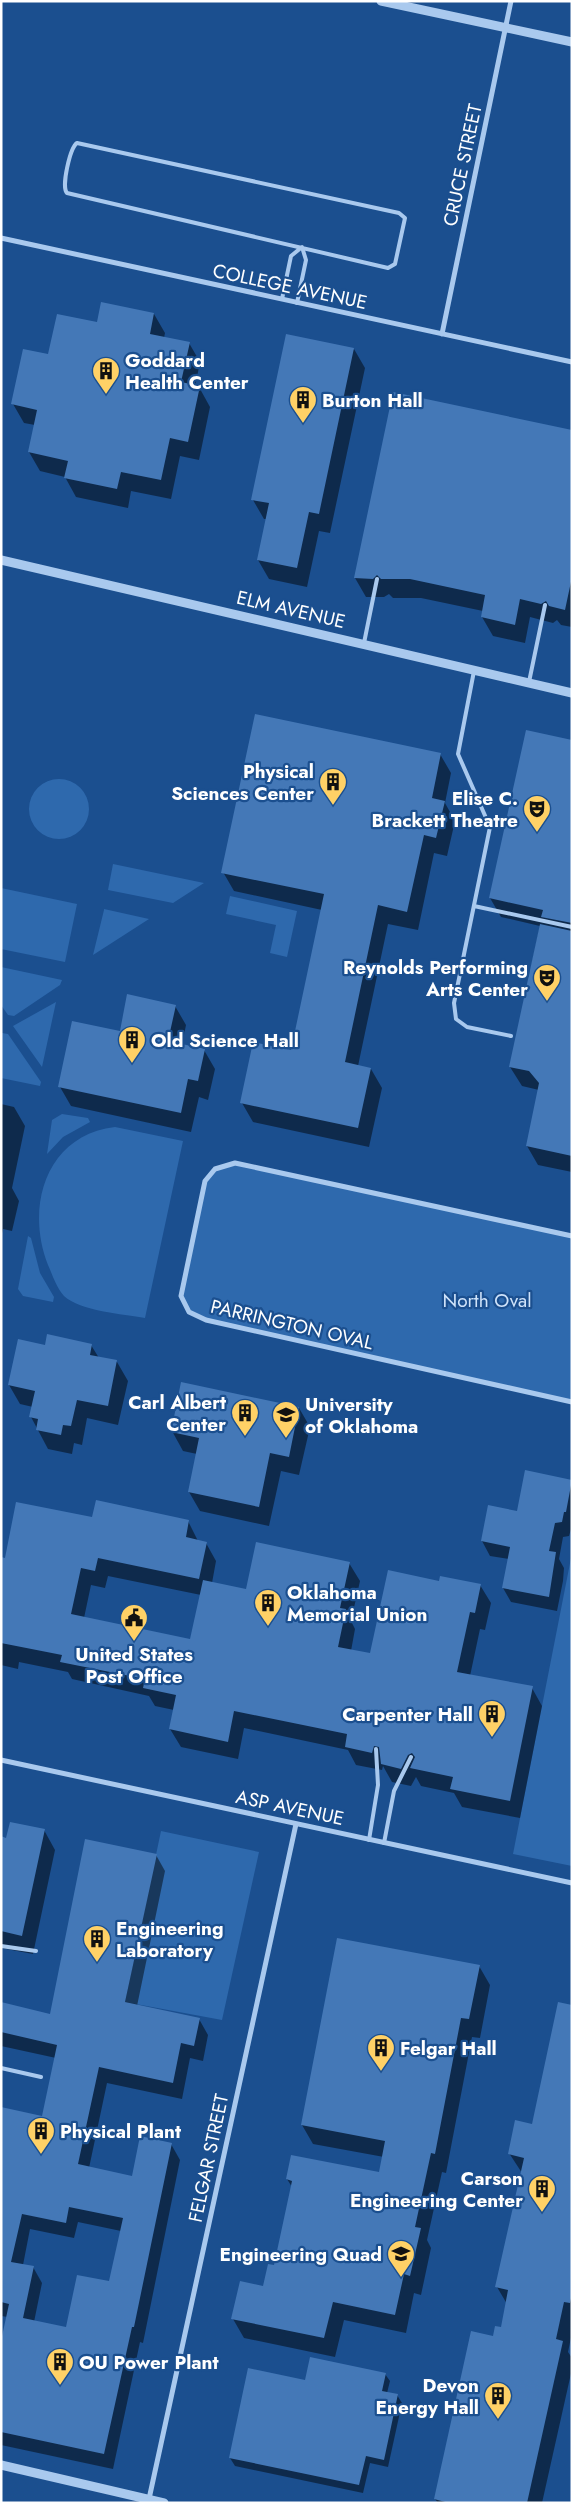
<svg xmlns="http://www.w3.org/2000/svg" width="573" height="2504" viewBox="0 0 573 2504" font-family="Jost,sans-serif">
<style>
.green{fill:#2e69ad}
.shadow{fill:#0007;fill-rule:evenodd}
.building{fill:#4478b7;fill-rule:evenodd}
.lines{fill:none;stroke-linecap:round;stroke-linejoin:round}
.service{stroke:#a9c9ee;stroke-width:4}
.minor{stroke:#a9c9ee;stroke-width:5}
.tertiary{stroke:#a9c9ee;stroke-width:9}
.labels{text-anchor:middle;stroke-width:4.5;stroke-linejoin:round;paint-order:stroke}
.street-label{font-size:19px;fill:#fff;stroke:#1b4f8f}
.poi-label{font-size:19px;font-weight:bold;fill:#fff;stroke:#1b4f8f;text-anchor:start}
.park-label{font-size:19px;fill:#cfe3fa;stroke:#1b4f8f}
</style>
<rect width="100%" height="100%" fill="#1b4f8f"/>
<path class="green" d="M29 809a30 30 0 1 1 60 0a30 30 0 1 1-60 0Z
M113 864 204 883 173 903 108 890Z
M1 888 77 904 65 962 1 949Z
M230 896 297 911 287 957 270 953 276 925 226 914Z
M104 909 149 919 93 955 104 910Z
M1 967 62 980 60 985 14 1016 8 1015 1 1005Z
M56 1002 42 1067 13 1026Z
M2 1033 8 1034 41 1082 40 1086 1 1078Z
M62 1114 88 1118 90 1122 63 1137 47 1154 52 1120Z
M115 1127 183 1141 145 1318C123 1314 80 1311 64 1296 56 1287 53 1276 48 1265 25 1207 46 1135 115 1127Z
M235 1163 572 1236V1402L206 1320 189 1312 181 1296 201 1198 210 1173Z
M28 1236 31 1238 40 1273 54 1297 53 1302 23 1296 18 1289Z
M572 1553V1866L513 1854Z
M161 1831 259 1852 222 2020 125 2002Z"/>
<path class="shadow" d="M154 314 165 333 164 338 189 343 200 362 195 387H199L210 407 199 460 180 456 171 499 131 491 128 508 76 497 65 477 40 471 29 452 35 425 24 423 13 404 49 356 98 324Z
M354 349 365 368 330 533 319 531 307 587 269 579 258 560 267 519H264L253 500Z
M572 432V627L561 625 557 620 553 623 530 617 525 643 493 636 482 617 483 611 421 598H393L389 594 384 597H366L355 578Z
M572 741V1172L538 1165 527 1146 539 1090 522 1086 510 1067 540 926 501 917 490 898Z
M440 754 451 773 445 803 455 821 447 856 434 853 418 930 388 924 358 1066 371 1069 382 1088 369 1147 253 1122 242 1103 292 1052 322 910 234 891 223 872Z
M175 1006 186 1025 182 1045 204 1050 215 1069 208 1100 199 1097 191 1132 71 1106 60 1087 121 1032Z
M1 1104 14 1107 25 1126 12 1188 19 1201 12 1231 3 1229 1 1238Z
M91 1345 99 1358 117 1362 128 1381 118 1425 87 1418 82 1445 74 1443 72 1454 48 1449 31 1417 33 1407 20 1404 9 1385 46 1346Z
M299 1408 310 1427 299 1475 281 1471 269 1526 200 1511 189 1492 197 1454 183 1451 172 1431Z
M571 1481 572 1526 569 1536 563 1537 559 1559 564 1568 563 1581 557 1611 511 1602 503 1588 509 1559 490 1556 482 1541 518 1513Z
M93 1519 188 1521 198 1541 206 1543 216 1561 212 1583 247 1590 349 1563 360 1581 351 1621 355 1629 351 1651 371 1655 440 1582 480 1585 491 1603 485 1630 480 1629 470 1676 532 1688 542 1706 520 1818 462 1807 454 1793 421 1786 416 1777 411 1786 392 1782 383 1766 382 1770 356 1765 348 1750 244 1728 238 1759 181 1747 170 1729 174 1710 155 1706 149 1696 72 1679 68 1672 19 1662 18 1669 1 1665V1558L6 1559ZM108 1576 201 1595 191 1641 84 1618 91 1585 105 1588Z
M44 1830 55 1850 33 1954 1 1948V1838L7 1839Z
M156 1855 165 1871 137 2006 199 2019 208 2035 203 2061 190 2058 182 2099 107 2083 89 2168 133 2177 171 2144 180 2160 143 2343 140 2342 113 2469 1 2445V2347L8 2317 1 2316V2108L43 2117 56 2058 1 2046V2004L51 2016ZM78 2222 121 2231 110 2283 67 2328 34 2322 42 2283 33 2267 23 2265 30 2229 74 2238Z
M479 1966 490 1985 480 2038 472 2037 446 2173 442 2172 427 2240 431 2248 421 2295 414 2293 406 2333 344 2320 335 2357 244 2338 233 2319 264 2288 275 2267 292 2187 287 2179 380 2174 384 2157 313 2144 302 2125Z
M572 2006V2333L568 2352 572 2358V2369L542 2503H438L435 2499 494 2337 502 2328 507 2304 497 2287 522 2173 509 2153 532 2125Z
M385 2374 390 2381 387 2393 397 2395 402 2403 388 2467 370 2463 363 2493 235 2466 230 2458 306 2381Z"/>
<path class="building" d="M101 302 154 313 150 334 190 342 181 382 200 386 188 442 170 438 161 480 121 472 117 489 64 478 68 461 28 452 37 410 11 404 23 349 48 354 57 314 97 322Z
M286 334 354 348 319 514 309 512 297 568 257 560 269 503 251 500Z
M393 392 572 430V577L565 610 549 606 546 601 541 604 520 599 515 625 481 617 485 595 410 579H381L377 575 373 579 354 578Z
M255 714 441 753 432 798 445 801 436 838 424 835 407 912 378 905 345 1062 371 1068 358 1128 240 1103 253 1042 291 1050 324 894 221 873Z
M526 730 572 740V923L541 917 543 910 489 898Z
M540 924 572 931V1156L526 1146 539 1083 529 1071 509 1067Z
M127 994 176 1005 168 1041 205 1049 198 1081 188 1079 181 1113 58 1087 72 1021 120 1031Z
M47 1334 92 1344 90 1355 117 1360 108 1406 77 1400 71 1426 63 1425 61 1435 36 1430 38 1419 29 1417 35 1391 8 1385 18 1339 45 1345Z
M181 1382 299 1407 289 1457 270 1453 259 1507 188 1492 199 1438 171 1432Z
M525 1470 572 1480 566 1512H564L562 1522 555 1523 549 1551 556 1552 549 1597 502 1588 510 1547 481 1541 488 1505 517 1511Z
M96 1500 189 1520 186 1537 207 1542 199 1579 98 1558 95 1571 81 1568 71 1614 190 1639 203 1580 246 1589 256 1542 350 1562 340 1608 346 1609 338 1647 370 1653 388 1570 439 1581 440 1576 481 1584 475 1613 470 1612 457 1672 533 1686 510 1801 450 1789 453 1777 410 1768 415 1757 412 1753 408 1755 401 1769 381 1764 379 1747 374 1746 372 1753 345 1747 347 1734 234 1711 228 1742 169 1729 176 1695 143 1688 145 1679 60 1662 62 1655 1 1643V1557L5 1558 16 1502 92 1517Z
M10 1822 45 1829 22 1936 1 1931V1836L6 1838Z
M85 1839 157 1854 125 2002 200 2018 194 2046 181 2043 173 2083 99 2067 78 2164 132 2176 140 2136 172 2143 134 2327H132L104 2454 1 2432V2341L9 2304 1 2302V2107L42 2116 57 2045 1 2032V2002L50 2014ZM69 2207 123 2218 109 2281 77 2275 66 2327 23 2318 34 2266 11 2262 22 2214 66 2223Z
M337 1938 480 1965 469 2019 461 2018 435 2154 431 2153 415 2227 421 2228 410 2276 404 2274 395 2315 333 2302 324 2338 231 2319 240 2281 263 2286 268 2264 274 2265 292 2181 286 2179 291 2155 379 2172 385 2141 301 2125Z
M558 2002 572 2005V2294L570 2303 564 2302 556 2339 563 2341 527 2503H449L434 2499 471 2331 493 2336 495 2326 501 2327 508 2290 495 2287 524 2158 508 2154 515 2120 532 2124Z
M310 2357 386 2373 382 2391 398 2394 384 2460 366 2456 359 2485 229 2458 248 2368 305 2380Z"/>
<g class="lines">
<path class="service" d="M77 143 399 213 405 218 395 264 388 268 67 193C61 187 70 148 77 143Z
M282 299 291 256 302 247 306 260 297 303
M364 643 377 579
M474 671 458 754 490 827 454 1003 456 1019 467 1027 511 1036
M529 682 545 605
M474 906 572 927
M369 1840 378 1785 376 1749
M384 1843 394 1791 411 1757
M1 1946 36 1951
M1 2068 41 2077"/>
<path class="minor" d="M1 238 572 362
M442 334 511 1
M572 1236 235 1163 215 1169 205 1181 181 1296 189 1312 206 1320 572 1402
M1 1760 572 1883
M149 2499 296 1824"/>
<path class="tertiary" d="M381 1 572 42
M1 560 572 693
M1 2465 164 2503"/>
</g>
<defs>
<symbol id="building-pin" viewBox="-11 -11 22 30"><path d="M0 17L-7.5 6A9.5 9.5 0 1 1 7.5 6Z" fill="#ffd166" stroke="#1b4f8f"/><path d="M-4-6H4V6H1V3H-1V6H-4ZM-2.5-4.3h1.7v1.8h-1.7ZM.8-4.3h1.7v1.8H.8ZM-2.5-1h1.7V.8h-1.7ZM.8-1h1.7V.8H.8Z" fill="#111"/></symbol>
<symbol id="theatre-pin" viewBox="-11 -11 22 30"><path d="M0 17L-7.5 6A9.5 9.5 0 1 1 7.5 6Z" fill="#ffd166" stroke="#1b4f8f"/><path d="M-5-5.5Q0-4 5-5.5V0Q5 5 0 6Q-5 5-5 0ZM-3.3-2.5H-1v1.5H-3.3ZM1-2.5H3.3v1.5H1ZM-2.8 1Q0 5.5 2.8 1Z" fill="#111"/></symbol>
<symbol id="university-pin" viewBox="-11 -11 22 30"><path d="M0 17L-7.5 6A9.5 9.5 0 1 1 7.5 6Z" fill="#ffd166" stroke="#1b4f8f"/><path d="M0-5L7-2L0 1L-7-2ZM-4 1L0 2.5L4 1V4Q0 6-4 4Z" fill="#111"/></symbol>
<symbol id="civic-pin" viewBox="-11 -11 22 30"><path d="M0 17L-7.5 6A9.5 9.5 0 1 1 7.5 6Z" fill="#ffd166" stroke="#1b4f8f"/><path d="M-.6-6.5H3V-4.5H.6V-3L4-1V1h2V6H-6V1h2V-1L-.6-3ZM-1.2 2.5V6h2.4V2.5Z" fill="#111"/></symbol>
</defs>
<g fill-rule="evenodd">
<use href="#building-pin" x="90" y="355" width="32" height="43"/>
<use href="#building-pin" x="287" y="384" width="32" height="43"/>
<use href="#building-pin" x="317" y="766" width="32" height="43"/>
<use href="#theatre-pin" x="521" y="793" width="32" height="43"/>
<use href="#theatre-pin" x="531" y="962" width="32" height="43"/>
<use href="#building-pin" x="116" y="1024" width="32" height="43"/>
<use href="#building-pin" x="229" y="1397" width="32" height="43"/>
<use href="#university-pin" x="270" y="1399" width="32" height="43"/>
<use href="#building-pin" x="252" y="1587" width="32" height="43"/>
<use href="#civic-pin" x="118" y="1602" width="32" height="43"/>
<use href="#building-pin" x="476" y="1698" width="32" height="43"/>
<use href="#building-pin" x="81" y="1923" width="32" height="43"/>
<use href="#building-pin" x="365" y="2032" width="32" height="43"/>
<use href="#building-pin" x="25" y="2115" width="32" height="43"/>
<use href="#building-pin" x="526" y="2173" width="32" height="43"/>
<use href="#university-pin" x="385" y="2238" width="32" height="43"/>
<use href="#building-pin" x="44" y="2346" width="32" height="43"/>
<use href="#building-pin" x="482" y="2380" width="32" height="43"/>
</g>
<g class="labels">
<g class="street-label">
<text transform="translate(462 165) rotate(-78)" y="7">CRUCE STREET</text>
<text transform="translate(290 286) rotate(12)" y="7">COLLEGE AVENUE</text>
<text transform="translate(291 609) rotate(13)" y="7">ELM AVENUE</text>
<text transform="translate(292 1324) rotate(13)" y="7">PARRINGTON OVAL</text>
<text transform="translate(290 1807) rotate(12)" y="7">ASP AVENUE</text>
<text transform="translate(208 2158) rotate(-78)" y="7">FELGAR STREET</text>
</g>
<g class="poi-label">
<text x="125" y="367">Goddard<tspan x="125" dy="22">Health Center</tspan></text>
<text x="322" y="407">Burton Hall</text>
<text x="314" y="778" text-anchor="end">Physical<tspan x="314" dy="22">Sciences Center</tspan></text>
<text x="518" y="805" text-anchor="end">Elise C.<tspan x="518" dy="22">Brackett Theatre</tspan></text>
<text x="528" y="974" text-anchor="end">Reynolds Performing<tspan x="528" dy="22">Arts Center</tspan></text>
<text x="151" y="1047">Old Science Hall</text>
<text x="226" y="1409" text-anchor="end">Carl Albert<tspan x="226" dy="22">Center</tspan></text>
<text x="305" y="1411">University<tspan x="305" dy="22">of Oklahoma</tspan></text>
<text x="287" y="1599">Oklahoma<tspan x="287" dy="22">Memorial Union</tspan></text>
<text x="134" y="1661" text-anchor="middle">United States<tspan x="134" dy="22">Post Office</tspan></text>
<text x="473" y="1721" text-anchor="end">Carpenter Hall</text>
<text x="116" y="1935">Engineering<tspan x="116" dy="22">Laboratory</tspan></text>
<text x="400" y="2055">Felgar Hall</text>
<text x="60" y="2138">Physical Plant</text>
<text x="523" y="2185" text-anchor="end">Carson<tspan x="523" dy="22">Engineering Center</tspan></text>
<text x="382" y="2261" text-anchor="end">Engineering Quad</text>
<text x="79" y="2369">OU Power Plant</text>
<text x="479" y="2392" text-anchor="end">Devon<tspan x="479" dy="22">Energy Hall</tspan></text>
</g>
<g class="park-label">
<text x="487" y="1307">North Oval</text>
</g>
</g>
<rect width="573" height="2504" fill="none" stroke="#ffffff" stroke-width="5"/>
</svg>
